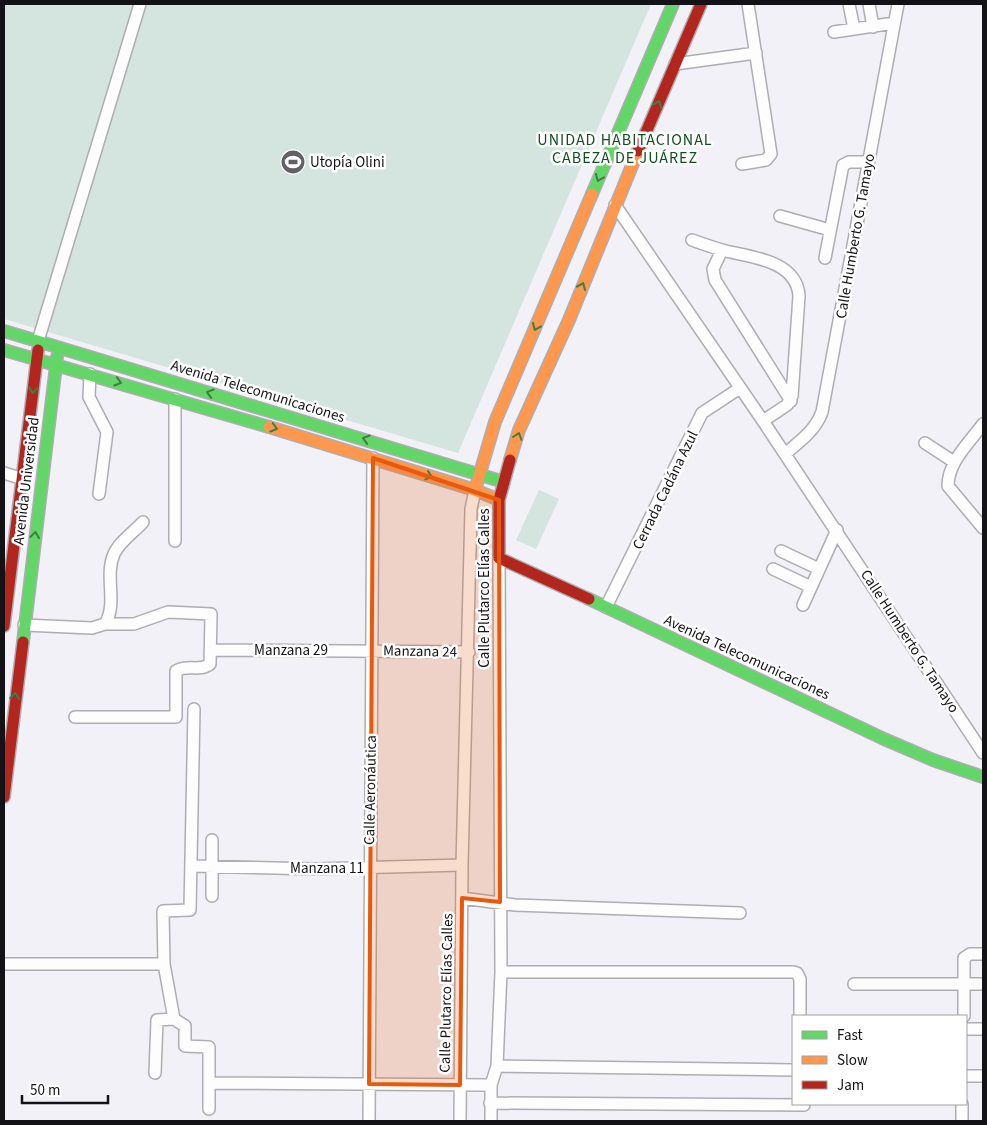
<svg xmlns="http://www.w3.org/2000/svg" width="987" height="1125" viewBox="0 0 987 1125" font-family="'Source Sans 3',sans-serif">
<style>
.green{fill:#d4e4de}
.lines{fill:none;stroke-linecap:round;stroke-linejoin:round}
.street-casing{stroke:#aeadb2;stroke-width:14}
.fast-casing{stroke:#aeadb2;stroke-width:14}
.slow-casing{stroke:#aeadb2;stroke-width:14}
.jam-casing{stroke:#aeadb2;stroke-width:14}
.street{stroke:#fdfdfe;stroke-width:11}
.fast{stroke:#63d668;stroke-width:11}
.slow{stroke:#ff974d;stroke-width:11}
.jam{stroke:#b3261e;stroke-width:11}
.oneway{stroke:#3f7e43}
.marked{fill:#e8590c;fill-opacity:0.2;stroke:#e8590c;stroke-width:4;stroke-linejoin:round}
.labels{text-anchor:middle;stroke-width:5;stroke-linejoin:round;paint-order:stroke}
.poi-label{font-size:15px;fill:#131216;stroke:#fff;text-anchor:start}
.street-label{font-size:15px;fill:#131216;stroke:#fff}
.neighbourhood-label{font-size:16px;letter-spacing:1px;fill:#114f1e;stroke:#fff}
</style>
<rect width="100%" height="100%" fill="#f1f1f7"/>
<path class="green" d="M4 4H651L458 453 4 319Z
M539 490 559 499 536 549 516 540Z"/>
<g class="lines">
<defs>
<path id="street" d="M849 4 854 29
M869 4 873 27
M834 32 894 23
M675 64 756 53
M742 164 766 160 771 154 748 4
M615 205 763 421 983 753
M780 216 830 230
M692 240C703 244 714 248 726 251 752 257 797 261 799 296L792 396 787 405 763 421
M722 250 713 269 715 280 791 401
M825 258 843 165 849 162H868
M38 341 140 4
M90 374 89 397 107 432 99 494
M175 399V541
M983 424C969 443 948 462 948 486L983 528
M925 443 954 462
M785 454C800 441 815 431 822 412L898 4
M4 473 23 479
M781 551 819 569
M773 569 811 587
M803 605 837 530
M606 607 702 413 740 388
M24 625 92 628 105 624C118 603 104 576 114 554 119 542 134 532 143 522
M211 650 469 652
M194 709 190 910 163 911 164 964 174 1019 185 1026V1046L209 1047V1109
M75 717H176V671C186 664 201 672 210 664L211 614 168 612 134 624H105
M192 866 315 869 462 865
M212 896V840
M462 898 515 905 740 913
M4 964H164
M501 972H793L797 973 800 979V1016
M854 984H964V958L970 954H983
M964 1016V984H983
M966 1029H983
M497 1066 793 1070
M155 1073 157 1020 174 1019
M966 1076H983
M209 1083 491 1085
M490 1103 804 1105
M369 1121 373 458
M460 1121 462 865 471 509 475 490
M491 1121V1085L497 1066 501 972 499 558
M962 1121V1104"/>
<path id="fast" d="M592 194 673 4
M4 331 504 482
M4 350 269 427
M589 599 884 739 933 760 983 777
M23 642 57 357"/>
<path id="slow" d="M269 427 475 490 499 500
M510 460 519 430 569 320 638 151
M475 490 495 422 592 194"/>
<path id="jam" d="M638 151 701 4
M510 460 499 500V558L589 599
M4 626 38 350
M4 797 23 642"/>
</defs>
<use href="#street" class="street-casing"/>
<use href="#fast" class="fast-casing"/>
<use href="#slow" class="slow-casing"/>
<use href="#jam" class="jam-casing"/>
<use href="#street" class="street"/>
<use href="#fast" class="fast"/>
<use href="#slow" class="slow"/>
<use href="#jam" class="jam"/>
</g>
<defs><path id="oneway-chevron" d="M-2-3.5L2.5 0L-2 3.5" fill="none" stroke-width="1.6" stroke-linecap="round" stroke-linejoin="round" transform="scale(1.25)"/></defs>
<g class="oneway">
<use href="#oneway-chevron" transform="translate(658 104) rotate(-67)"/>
<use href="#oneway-chevron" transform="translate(599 178) rotate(113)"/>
<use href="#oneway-chevron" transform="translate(582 286) rotate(-68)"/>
<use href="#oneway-chevron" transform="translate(536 327) rotate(113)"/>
<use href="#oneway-chevron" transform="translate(118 382) rotate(16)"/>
<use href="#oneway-chevron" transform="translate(33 390) rotate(97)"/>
<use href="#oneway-chevron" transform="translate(210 393) rotate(-163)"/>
<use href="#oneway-chevron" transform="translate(274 428) rotate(16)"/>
<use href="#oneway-chevron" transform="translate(518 436) rotate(-72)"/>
<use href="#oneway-chevron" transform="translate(366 439) rotate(-163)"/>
<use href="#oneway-chevron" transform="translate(429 476) rotate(18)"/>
<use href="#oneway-chevron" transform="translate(35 535) rotate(-83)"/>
<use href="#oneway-chevron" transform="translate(15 696) rotate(-83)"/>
</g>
<path class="marked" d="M373 458 499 500 500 902 462 898 460 1085 369 1084Z"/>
<defs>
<symbol id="stadium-disc" viewBox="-11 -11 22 22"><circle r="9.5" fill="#616065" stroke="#fff"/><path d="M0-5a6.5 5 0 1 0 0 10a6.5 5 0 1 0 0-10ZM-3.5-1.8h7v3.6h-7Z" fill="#fff"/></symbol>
</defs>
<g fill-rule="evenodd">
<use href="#stadium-disc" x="279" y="148" width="28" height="28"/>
</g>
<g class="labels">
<g class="poi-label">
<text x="310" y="167">Utopía Olini</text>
</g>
<g class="street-label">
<text transform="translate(855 236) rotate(-80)" y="5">Calle Humberto G. Tamayo</text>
<text transform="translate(258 391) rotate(17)" y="5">Avenida Telecomunicaciones</text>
<text transform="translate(26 481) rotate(-83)" y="5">Avenida Universidad</text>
<text transform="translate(665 490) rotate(-64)" y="5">Cerrada Cadána Azul</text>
<text transform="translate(484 588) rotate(-90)" y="5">Calle Plutarco Elías Calles</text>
<text transform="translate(910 641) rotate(57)" y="5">Calle Humberto G. Tamayo</text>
<text x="291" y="655">Manzana 29</text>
<text transform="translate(420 651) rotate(1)" y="5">Manzana 24</text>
<text transform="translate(747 657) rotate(25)" y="5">Avenida Telecomunicaciones</text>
<text transform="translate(370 790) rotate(-89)" y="5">Calle Aeronáutica</text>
<text x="327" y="873">Manzana 11</text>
<text transform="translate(446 993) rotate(-89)" y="5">Calle Plutarco Elías Calles</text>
</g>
<g class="neighbourhood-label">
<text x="625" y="145">UNIDAD HABITACIONAL<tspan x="625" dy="18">CABEZA DE JUÁREZ</tspan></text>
</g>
</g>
<rect width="987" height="1125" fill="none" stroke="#131216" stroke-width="10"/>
<rect x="792" y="1015" width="175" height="90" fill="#ffffff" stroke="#a1a0a2"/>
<rect x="802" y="1031" width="25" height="8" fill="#63d668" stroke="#a1a0a2"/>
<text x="837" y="1040" font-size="15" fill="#131216">Fast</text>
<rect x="802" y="1056" width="25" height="8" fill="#ff974d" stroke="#a1a0a2"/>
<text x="837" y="1065" font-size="15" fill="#131216">Slow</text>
<rect x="802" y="1081" width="25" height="8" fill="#b3261e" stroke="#a1a0a2"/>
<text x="837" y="1090" font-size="15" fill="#131216">Jam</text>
<path d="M22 1095v8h86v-8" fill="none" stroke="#131216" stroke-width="2.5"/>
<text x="30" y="1095" font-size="15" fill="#131216" stroke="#ffffff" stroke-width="4" paint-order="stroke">50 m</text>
</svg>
